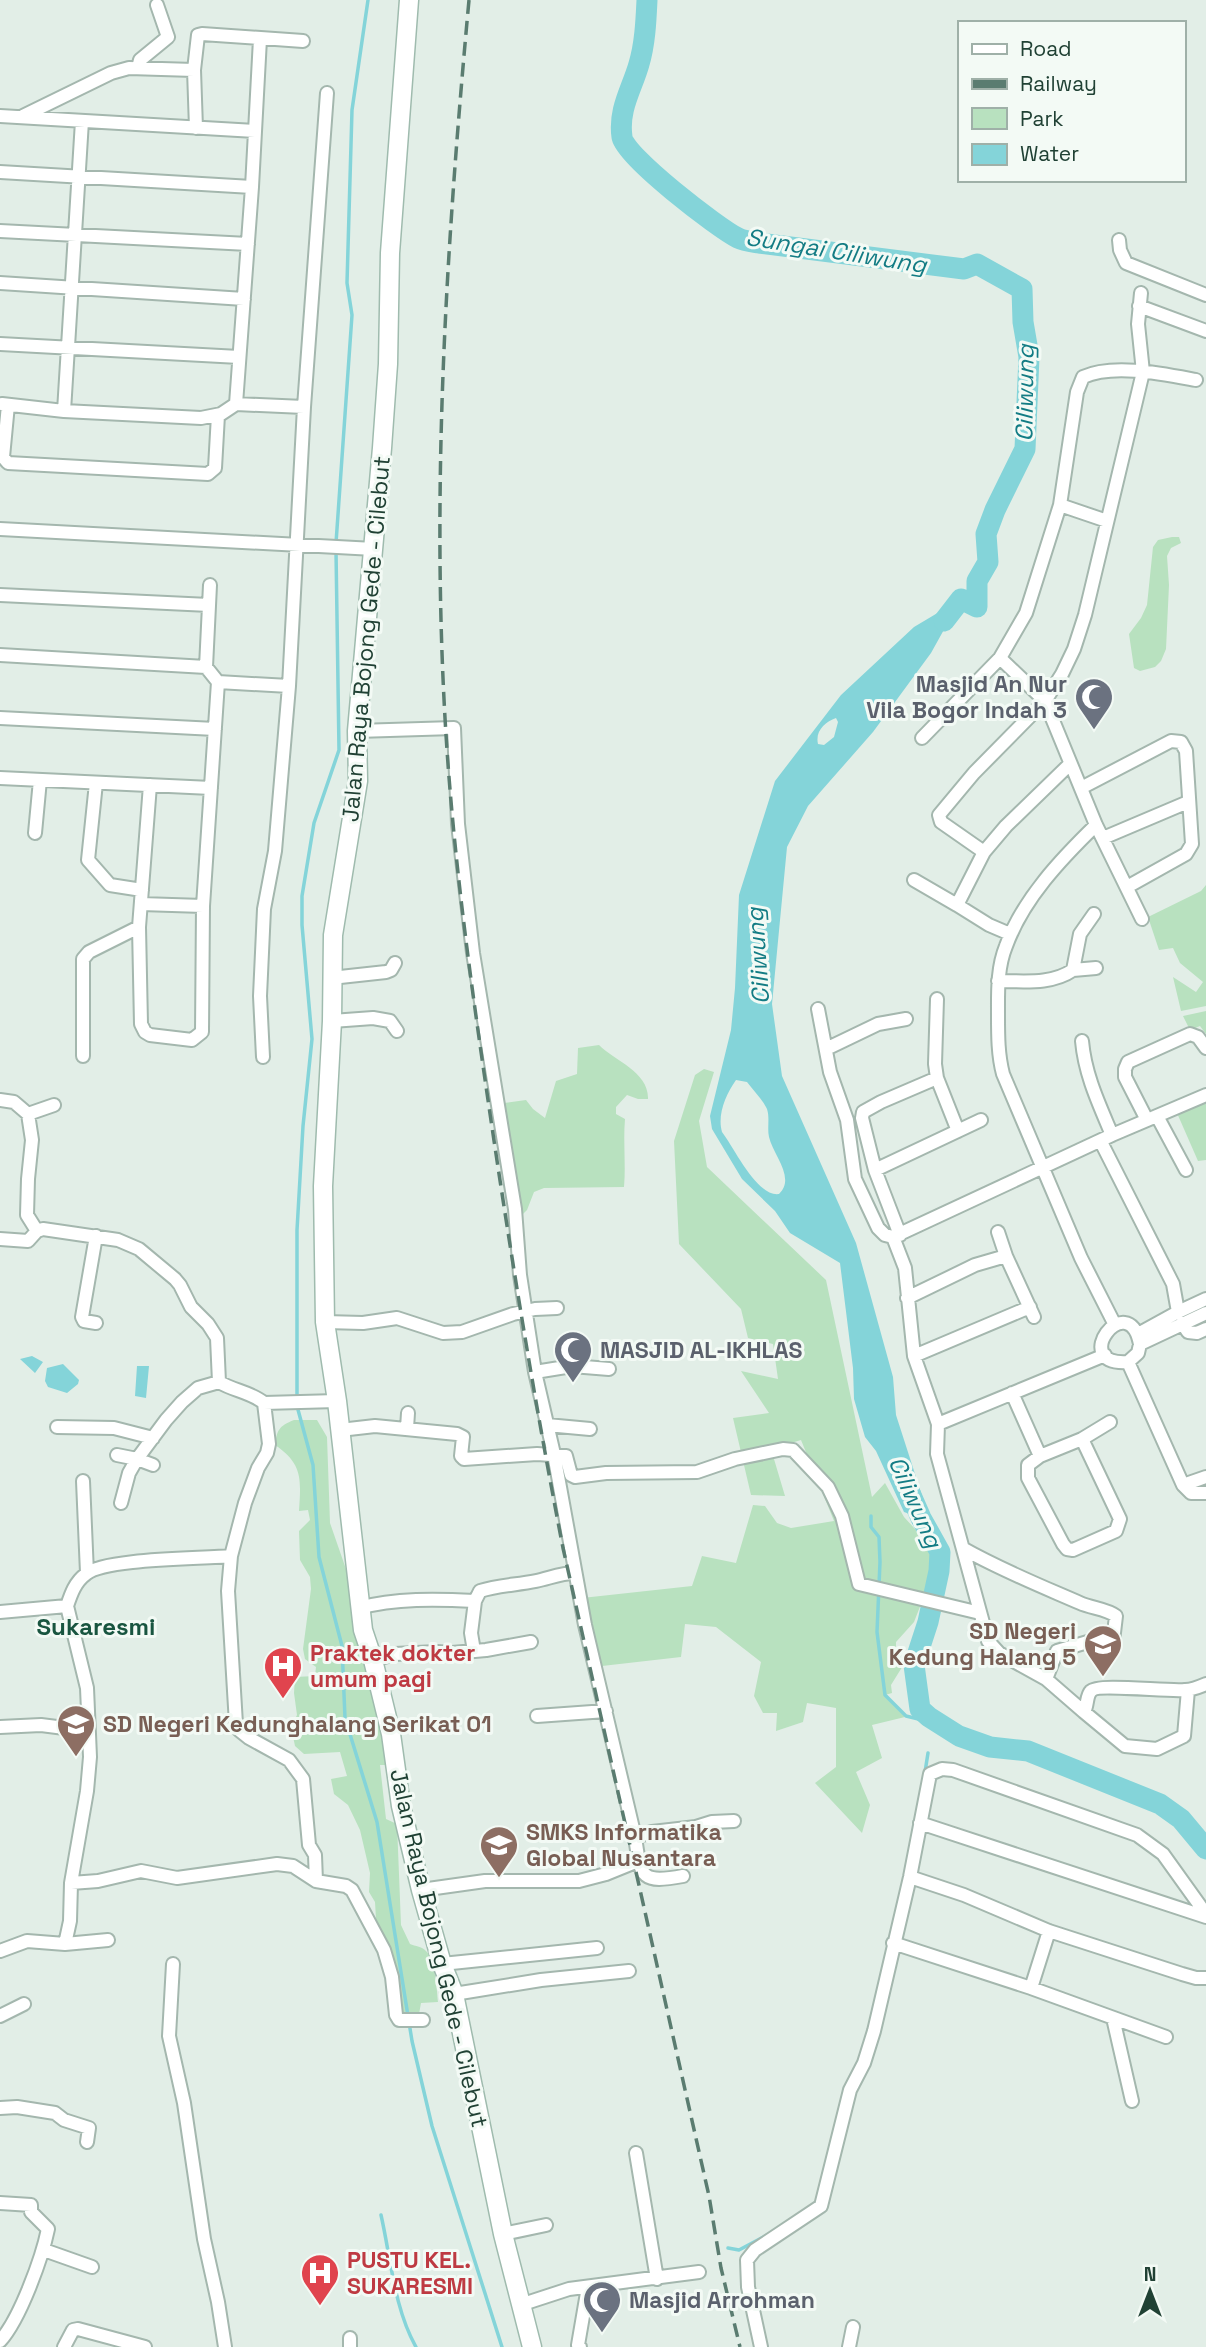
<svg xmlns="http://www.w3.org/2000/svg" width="1206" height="2347" viewBox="0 0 1206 2347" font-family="'Space Grotesk',sans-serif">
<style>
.green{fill:#b8e1bf}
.water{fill:#84d4d9;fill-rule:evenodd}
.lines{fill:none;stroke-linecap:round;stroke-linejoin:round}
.stream{stroke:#84d4d9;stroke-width:3.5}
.river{stroke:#84d4d9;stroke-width:21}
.street-casing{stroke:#a4b7ae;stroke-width:16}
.secondary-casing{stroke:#9fbbae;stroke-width:21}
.street{stroke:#fff;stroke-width:12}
.secondary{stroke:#fff;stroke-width:18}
.rail{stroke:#5a7c70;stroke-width:3.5;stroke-dasharray:14 7;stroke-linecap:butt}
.labels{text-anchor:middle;stroke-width:6;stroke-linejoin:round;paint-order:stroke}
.street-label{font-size:23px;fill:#204134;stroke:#f3faf5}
.worship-label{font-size:23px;font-weight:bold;fill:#5b616d;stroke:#f3faf5;text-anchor:start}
.education-label{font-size:23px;font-weight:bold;fill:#785e54;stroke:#f3faf5;text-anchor:start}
.health-label{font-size:23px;font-weight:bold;fill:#be3a42;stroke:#f3faf5;text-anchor:start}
.water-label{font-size:24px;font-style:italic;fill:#137c84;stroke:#f3faf5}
.neighbourhood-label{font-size:24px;font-weight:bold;fill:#195540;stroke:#f3faf5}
</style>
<rect width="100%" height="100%" fill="#e2eee7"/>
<path class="green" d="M1172 537H1179L1181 543 1171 548 1167 556 1169 585 1166 649 1161 661 1155 667 1140 671 1134 668 1129 634 1141 618 1147 605 1153 547 1158 540Z
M1206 885V1006L1181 1011 1173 977 1196 992 1203 982 1180 963 1173 948 1159 950 1148 917 1201 891Z
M1206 1011V1034L1200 1026 1190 1030 1183 1016Z
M599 1045C615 1061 649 1072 648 1099H638L627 1095 616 1107V1114L625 1119C623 1142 626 1164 624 1187L544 1188 534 1192 527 1210 519 1218 498 1114 504 1103 526 1100 533 1109 545 1118 556 1081 577 1074 578 1048Z
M704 1069 714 1072 699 1121 707 1167 826 1280 872 1497 885 1483 904 1517 937 1553 930 1581 914 1622 896 1642V1650L904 1664 891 1685 892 1693 885 1695 905 1717 872 1725 882 1758 856 1772 870 1805 862 1833 815 1783 836 1767V1708L807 1703 803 1722 776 1731 777 1713H763L754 1696 761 1662 716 1627 685 1624 681 1657 602 1666 582 1598 692 1586 702 1556 736 1563 753 1505 765 1506 777 1523 791 1528 834 1521 801 1440 771 1449 785 1496 751 1495 733 1418 769 1413 741 1371 778 1379 773 1344 748 1338 741 1309 679 1244 674 1141 695 1075Z
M1206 1098V1160L1198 1161 1177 1113Z
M294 1420H317L327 1437 330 1523 347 1572 383 1726V1744L390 1765H380L386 1819 397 1824 401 1925 410 1944C415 1946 423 1947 426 1951 435 1959 437 1990 438 2002L421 2003 419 2014 407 2016 397 2006 393 1967 376 1919 375 1902 369 1892 370 1873 360 1830 348 1805 334 1794 331 1779 347 1776 340 1752 304 1754 295 1746 291 1727 297 1715 294 1693 295 1677 315 1676 316 1667 305 1659 303 1649 311 1589 310 1577 300 1560 299 1531 310 1520 308 1510 299 1511C301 1479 303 1464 275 1445 277 1430 279 1426 294 1420Z"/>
<path class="water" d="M961 599 931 653 873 732 808 806 787 847 772 1004 782 1076 856 1243 893 1377 896 1415 926 1508 921 1518 904 1512 876 1451 865 1437 854 1399 853 1368 840 1263 790 1233 775 1211 742 1179 712 1129 710 1116 731 1030 735 988 739 895 775 781 841 695 914 627ZM836 718 838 722 834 737 824 745 818 744C815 731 825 722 836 718ZM736 1080 747 1082C753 1090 763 1100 767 1109 770 1118 767 1128 769 1137 773 1155 796 1178 779 1194 757 1197 735 1149 722 1132 717 1115 726 1094 736 1080Z
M32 1356 43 1362 35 1373 20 1359Z
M63 1364 79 1380 78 1384 67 1393 48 1387 45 1381 47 1368Z
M137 1366H149L146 1398 135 1396Z"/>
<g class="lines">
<path class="stream" d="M336 543 352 315 347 283 352 110 368 0
M297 1398V1230L303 1126 312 1039 302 925V896L314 823 339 750 336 551
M297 1406 313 1465 319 1557 342 1646 345 1718 377 1822 412 2041 432 2126 502 2347
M871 1516V1527L879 1537 880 1562 877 1632 885 1695 906 1716 939 1724
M925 1772 928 1753
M381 2215C391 2259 394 2308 416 2347
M728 2248 739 2250 769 2234"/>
<path class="river" d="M647 0C646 21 645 44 639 64 632 89 618 109 622 137 624 156 718 228 738 238 744 241 753 242 759 243L964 269 977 264 1022 289 1023 322 1029 357 1025 449 995 510 986 534 988 562 977 581V607L961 599 944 621
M910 1493 921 1518 940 1552 939 1571 928 1622 914 1665 920 1709 929 1717 959 1736 990 1747 1028 1751 1160 1804 1181 1819 1206 1849"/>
<defs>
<path id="street" d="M138 68 140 60 168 37 157 5
M0 116 255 131
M23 116 111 73 129 68 194 70
M82 121 64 411 201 418 221 414 236 404
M196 128 194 70 198 35 202 34 303 41
M0 172 252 187
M0 231 248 244
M1119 240 1120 250 1126 263 1206 295
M0 283 244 299
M1139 306 1206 331
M0 344 239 357
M2 404 64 411
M8 405 3 457 8 463 208 474 215 468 218 415
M304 407 327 93
M1060 505 1107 521
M0 529 374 549
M0 595 209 605
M0 655 206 667 218 682
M1000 658 1045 701 1096 825 1142 919
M206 667 210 585
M0 718 215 729
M357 731 454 728 458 824 473 953 515 1209 520 1275 535 1372 554 1454 585 1625 635 1837
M922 738 1000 658 1026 613 1060 505 1077 392 1083 377C1113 363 1164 374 1196 380
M0 778 211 788
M96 783 88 860 110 885 142 890
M150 785 139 927 141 1024 145 1032 150 1035 192 1040 202 1032 203 906 218 682 289 686 304 407 236 404 252 187 260 39
M1081 788 1171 741 1181 742 1186 751 1192 844 1186 854 1127 887
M1096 825C1061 859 1023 899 1006 946 997 968 998 992 998 1015 998 1036 998 1055 1003 1074L1081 1258 1115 1325
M35 833 40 780
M1103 838 1188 802
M984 852 941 822 939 815 974 773 1045 701 1062 674 1074 649 1085 615 1143 372 1138 324 1141 293
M914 880 957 905
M141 904 203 906
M1010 934 989 925 957 905 984 852 1006 826 1070 764
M1073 970 1096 968
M331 978 386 972 391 970 395 963
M998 981C1024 981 1051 985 1073 970L1080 934 1094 914
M937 999 935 1064 937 1078 958 1131
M818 1009 830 1072 847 1120 855 1179 878 1228 885 1235 893 1237 905 1268 914 1356 938 1424 937 1454 988 1641 999 1653 1046 1679 1084 1712C1088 1705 1086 1696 1091 1691 1098 1683 1168 1692 1185 1690 1192 1690 1199 1687 1206 1684
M332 1021 373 1018 390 1021 397 1031
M1082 1041C1085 1075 1099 1104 1112 1135
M826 1049 878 1024 906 1019
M83 1056V959L89 952 139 927
M263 1057 260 996 264 909 275 851 289 686
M0 1100 14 1102 28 1114 32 1140 28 1179 27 1215 37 1231 43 1229 118 1240 139 1249 175 1279 180 1285 191 1307 208 1324 217 1338 219 1382
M28 1114 54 1105
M1157 1116 1186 1170
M1147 1120 1125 1077V1069L1128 1062 1190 1034 1198 1037 1206 1048
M1101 1142 1173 1284 1178 1312
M875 1170 981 1120
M998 1232 1006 1256
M900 1235 875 1170 862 1118 863 1112 881 1102 937 1078
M96 1236 82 1317 84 1321 96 1323
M893 1237 1112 1135 1206 1095
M0 1239 28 1241 37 1231
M907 1298 975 1265 1006 1256 1034 1317
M325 1322 363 1323 397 1318 443 1333 462 1332 513 1314 535 1309 557 1308
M1182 1323 1188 1332 1197 1333 1206 1329
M1138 1334 1178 1312 1206 1299
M1140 1344C1128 1286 1067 1366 1128 1362L1138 1353 1140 1344 1206 1313
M914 1356 1030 1307
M1128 1362 1183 1485 1191 1493H1206
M535 1372 572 1366 609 1369
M1012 1393 1040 1456 1028 1465V1478L1063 1544 1067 1549 1073 1550 1116 1531 1120 1519 1082 1439
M264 1403 269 1444 267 1453 258 1468 245 1503 231 1556 228 1591 236 1724 239 1730 249 1738 289 1760 303 1779 309 1845 315 1855 316 1881
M938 1424 1105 1355
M547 1425 590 1429
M57 1427 114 1428 153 1438
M407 1428 408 1413
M340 1430 375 1426 457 1434 463 1437 461 1456 464 1459 537 1454 566 1456 571 1475 575 1477 606 1473 697 1472 735 1459 783 1449 793 1450 828 1487 842 1516 859 1584 980 1613
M117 1455 137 1459 153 1465
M1040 1456 1082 1439 1110 1422
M83 1481 87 1573
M1183 1485 1206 1477
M121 1503 129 1473 137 1459 166 1420 182 1402 198 1388 219 1382C234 1391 251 1392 264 1403L337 1401
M964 1549C1001 1570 1041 1586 1080 1603 1091 1608 1107 1609 1116 1616L1113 1641 1110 1643 1091 1641 1057 1651 1046 1679
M67 1606C71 1594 75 1582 86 1574 105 1558 202 1559 231 1556
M359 1608C395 1598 437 1599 475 1601L480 1591C498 1585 517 1585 536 1581 550 1578 561 1573 575 1573
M0 1612 67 1606
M474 1651 471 1633 475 1601
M373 1660 395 1654 437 1652 452 1653 486 1650 531 1642
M1084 1712 1125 1746 1157 1749 1184 1736 1188 1690
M537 1716 606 1711
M0 1727 41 1725 88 1731
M920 1823 1206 1917
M683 1876C640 1884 641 1877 635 1837L652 1832 696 1827 712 1822 734 1821
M910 1877 964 1895 1049 1931 1182 1974 1196 1978H1206
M71 1883 98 1881 141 1871 177 1878 277 1864 293 1866 316 1881 346 1886 352 1890 384 1950 392 1977 396 2015 399 2020H423
M421 1890 485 1881H579L606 1874 638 1861
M893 1943 1031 1988 1049 1931
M65 1944 108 1940
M0 1951 27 1941 65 1944 70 1921 71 1883 87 1791 90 1757 87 1688 67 1606
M173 1964 169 2036 184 2103 204 2239 218 2302 225 2347
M442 1964 597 1948
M1031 1988 1166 2037
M454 1994 541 1980 629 1971
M0 2016 24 2004
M1113 2018 1132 2101
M0 2108 17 2107 55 2113 64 2120 89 2128 87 2142
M636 2153 657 2279
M0 2203 31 2205V2212L48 2229C42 2258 20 2319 0 2341
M503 2234 546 2225
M44 2250 92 2267
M520 2305 569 2289 699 2272
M350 2338V2347
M64 2347 73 2330 78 2329 145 2347
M580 2347 578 2345 588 2287
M761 2347 748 2287 747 2260 755 2250 821 2206 850 2090 864 2063 874 2031 910 1877 930 1774 942 1769 953 1770 1137 1835 1163 1854 1206 1914
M849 2347 853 2327"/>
<path id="secondary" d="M409 0 390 253 388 364 382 448 357 731 358 781 333 935 332 1021 323 1186 325 1322 337 1401 363 1630 373 1660 391 1734 401 1806 421 1890 442 1964 454 1994 503 2234 532 2347"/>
</defs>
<use href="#street" class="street-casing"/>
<use href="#secondary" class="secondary-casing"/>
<use href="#street" class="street"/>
<use href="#secondary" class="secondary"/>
<path class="rail" d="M469 0C446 249 430 500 447 750 455 867 471 984 488 1100 510 1250 534 1399 563 1548L709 2196 721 2268 740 2347"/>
</g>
<defs>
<symbol id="mosque-pin" viewBox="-11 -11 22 30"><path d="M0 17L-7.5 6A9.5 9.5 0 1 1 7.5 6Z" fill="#6b7280" stroke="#f3faf5"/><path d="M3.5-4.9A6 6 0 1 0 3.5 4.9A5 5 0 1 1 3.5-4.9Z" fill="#fff"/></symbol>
<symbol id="school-pin" viewBox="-11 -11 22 30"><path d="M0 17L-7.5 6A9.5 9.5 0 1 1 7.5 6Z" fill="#8d6e63" stroke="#f3faf5"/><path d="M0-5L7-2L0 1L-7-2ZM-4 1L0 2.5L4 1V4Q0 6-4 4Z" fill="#fff"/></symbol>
<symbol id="hospital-pin" viewBox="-11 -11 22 30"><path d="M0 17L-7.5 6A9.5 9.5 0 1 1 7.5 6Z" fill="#e0444e" stroke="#f3faf5"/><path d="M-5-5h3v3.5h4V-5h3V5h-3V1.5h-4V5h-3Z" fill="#fff"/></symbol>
</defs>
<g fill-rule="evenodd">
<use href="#mosque-pin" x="1072" y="675" width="44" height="60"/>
<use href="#mosque-pin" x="551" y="1328" width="44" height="60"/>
<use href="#school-pin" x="1081" y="1622" width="44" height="60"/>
<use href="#hospital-pin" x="261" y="1644" width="44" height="60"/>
<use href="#school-pin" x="54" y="1702" width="44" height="60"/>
<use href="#school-pin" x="477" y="1823" width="44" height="60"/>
<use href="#hospital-pin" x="298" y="2251" width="44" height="60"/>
<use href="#mosque-pin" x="580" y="2278" width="44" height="60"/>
</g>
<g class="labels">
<g class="street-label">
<text transform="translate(366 639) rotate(-85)" y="8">Jalan Raya Bojong Gede - Cilebut</text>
<text transform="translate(439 1948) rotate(77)" y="8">Jalan Raya Bojong Gede - Cilebut</text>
</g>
<g class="worship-label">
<text x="1067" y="692" text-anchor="end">Masjid An Nur<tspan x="1067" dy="26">Vila Bogor Indah 3</tspan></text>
<text x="600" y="1358">MASJID AL-IKHLAS</text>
<text x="629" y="2308">Masjid Arrohman</text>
</g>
<g class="education-label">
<text x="1076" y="1639" text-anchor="end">SD Negeri<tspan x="1076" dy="26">Kedung Halang 5</tspan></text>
<text x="103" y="1732">SD Negeri Kedunghalang Serikat 01</text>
<text x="526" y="1840">SMKS Informatika<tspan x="526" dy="26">Global Nusantara</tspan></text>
</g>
<g class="health-label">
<text x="310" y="1661">Praktek dokter<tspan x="310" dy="26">umum pagi</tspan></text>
<text x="347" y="2268">PUSTU KEL.<tspan x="347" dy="26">SUKARESMI</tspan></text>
</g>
<g class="water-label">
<text transform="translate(836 251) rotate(9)" y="8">Sungai Ciliwung</text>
<text transform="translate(1025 393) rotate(-89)" y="8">Ciliwung</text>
<text transform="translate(758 956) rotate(-94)" y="8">Ciliwung</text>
<text transform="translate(915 1502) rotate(66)" y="8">Ciliwung</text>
</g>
<g class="neighbourhood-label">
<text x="96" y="1635">Sukaresmi</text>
</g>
</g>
<rect x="958" y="21" width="228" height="161" fill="#f3faf5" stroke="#9fb0a8" stroke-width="2"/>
<rect x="972" y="44" width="35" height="10" fill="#ffffff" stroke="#9fb0a8" stroke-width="2"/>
<text x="1020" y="56" font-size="21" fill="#204134">Road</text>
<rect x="972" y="79" width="35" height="10" fill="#5a7c70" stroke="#9fb0a8" stroke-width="2"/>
<text x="1020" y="91" font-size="21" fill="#204134">Railway</text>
<rect x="972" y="108" width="35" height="21" fill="#b8e1bf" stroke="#9fb0a8" stroke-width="2"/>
<text x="1020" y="126" font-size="21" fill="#204134">Park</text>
<rect x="972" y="144" width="35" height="21" fill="#84d4d9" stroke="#9fb0a8" stroke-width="2"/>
<text x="1020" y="161" font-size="21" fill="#204134">Water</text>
<g transform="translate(1150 2291)" stroke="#f3faf5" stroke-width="5" paint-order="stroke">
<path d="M0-5L12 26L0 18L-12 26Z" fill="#204134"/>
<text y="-10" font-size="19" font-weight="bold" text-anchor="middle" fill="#204134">N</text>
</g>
</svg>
